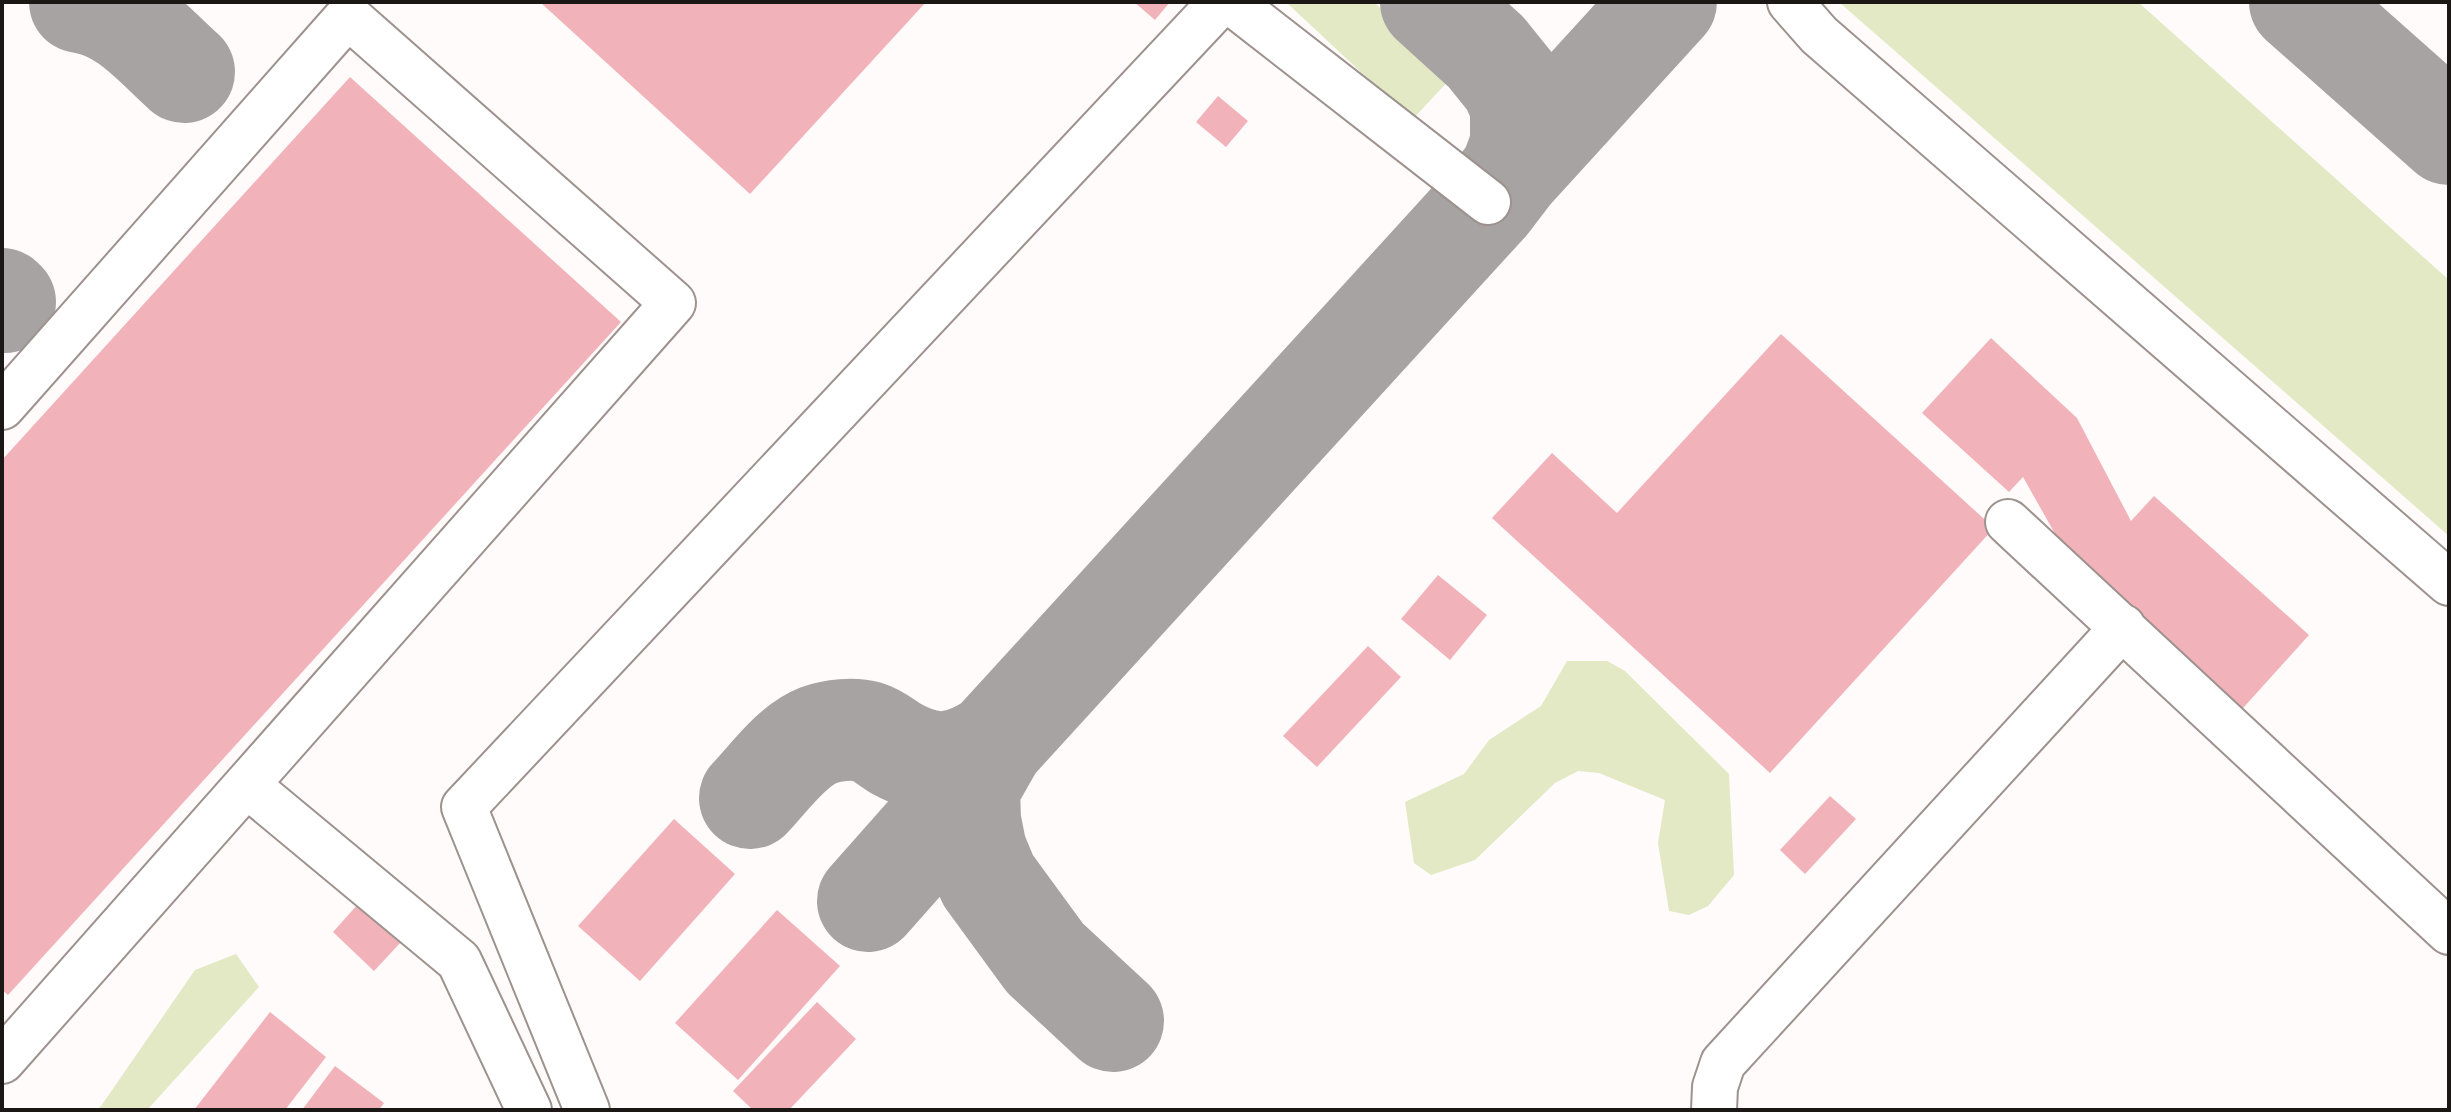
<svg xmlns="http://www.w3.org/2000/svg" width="2451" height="1112" viewBox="0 0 2451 1112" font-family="'Roboto Condensed',sans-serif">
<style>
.green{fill:#e3e9c4}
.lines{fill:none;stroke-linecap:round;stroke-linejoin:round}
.taxiway{stroke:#a6a3a2;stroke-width:102}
.building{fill:#f1b2ba}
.minor-casing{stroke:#9d928e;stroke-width:48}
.minor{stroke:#fff;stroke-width:44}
</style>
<rect width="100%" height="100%" fill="#fefbfa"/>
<path class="green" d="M1286 2H1374L1453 76 1412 120Z
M1839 2H2138L2449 280V536Z
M1567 661H1607L1625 671 1729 774 1734 875 1708 906 1689 915 1669 911 1658 843 1665 800 1599 773 1578 771 1555 783 1475 860 1431 875 1414 863 1405 802 1464 774 1489 740 1541 706Z
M236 954 259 987 147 1110H96L101 1106 195 970Z"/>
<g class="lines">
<path class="taxiway" d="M80 2C123 7 154 45 184 72
M2300 2 2449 134
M1511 172 1666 2
M2 299 5 302
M969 787 970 821 976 851 988 880 1045 958 1113 1021
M750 798C770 777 791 746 819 735 833 730 853 728 868 732 878 735 887 743 895 748 933 769 958 766 994 743
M868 901 969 787 994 743 1488 202 1511 172 1521 145V106L1511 83 1486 52 1431 2"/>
</g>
<path class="building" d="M540 2H926L750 194Z
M1134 2H1170L1155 20Z
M350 77 621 322 8 995 2 990V460Z
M1218 96 1248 121 1226 147 1196 122Z
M1781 334 1994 528 1770 773 1492 518 1552 453 1617 513Z
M1991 338 2077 418 2131 521 2154 496 2309 635 2235 717 2080 578 2023 477 2009 492 1922 413Z
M1438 575 1487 615 1450 660 1401 619Z
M1368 646 1401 677 1317 767 1283 736Z
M1830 796 1856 819 1805 874 1780 850Z
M674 819 735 874 640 981 578 926Z
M359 903 401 942 374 971 333 932Z
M777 910 840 966 738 1080 675 1023Z
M817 1002 856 1039 789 1110H753L733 1091Z
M270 1012 326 1057 285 1110H194Z
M335 1066 384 1103 379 1110H302Z"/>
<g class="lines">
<defs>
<path id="minor" d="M1231 2 1488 202
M1790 2 1819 35 2449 583
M2 407 348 16 673 303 2 1061
M2008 522 2449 932
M247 785 459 961 529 1110
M587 1110 464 807 1221 2
M1714 1110 1715 1087 1723 1063 2123 627"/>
</defs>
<use href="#minor" class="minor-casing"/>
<use href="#minor" class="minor"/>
</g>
<rect width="2451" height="1112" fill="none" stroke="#1b1715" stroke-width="8"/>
</svg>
